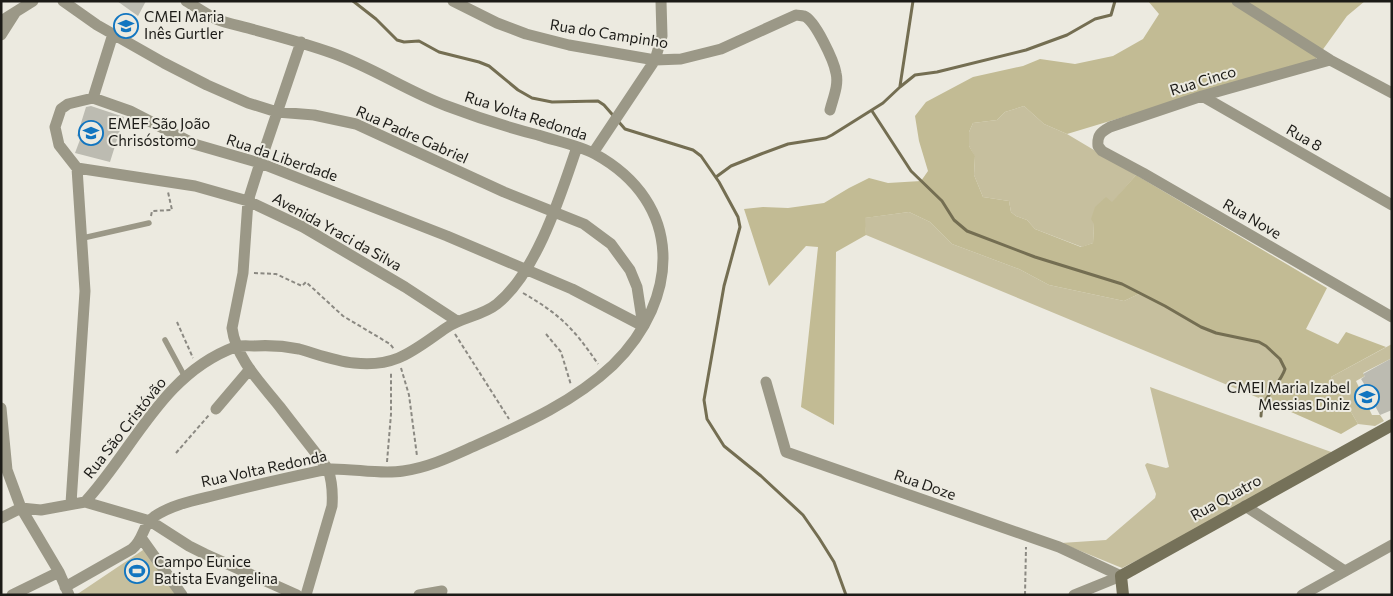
<svg xmlns="http://www.w3.org/2000/svg" width="1393" height="596" viewBox="0 0 1393 596" font-family="Commissioner,sans-serif">
<style>
.green{fill:#c6bf9e}
.forest{fill:#c2bb94}
.lines{fill:none;stroke-linecap:round;stroke-linejoin:round}
.stream{stroke:#746e52;stroke-width:3}
.building{fill:#bcbbb1}
.path{stroke:#8b8982;stroke-width:2;stroke-dasharray:4 2.5;stroke-linecap:butt}
.lane{stroke:#9b9887;stroke-width:5.5}
.street{stroke:#9b9887;stroke-width:11}
.secondary{stroke:#757159;stroke-width:12}
.labels{text-anchor:middle;stroke-width:4;stroke-linejoin:round;paint-order:stroke}
.poi-label{font-size:15px;fill:#1c1b17;stroke:#eceae0;text-anchor:start}
.street-label{font-size:15px;fill:#1c1b17;stroke:#eceae0}
</style>
<rect width="100%" height="100%" fill="#eceae0"/>
<path class="green" d="M1024 106 1044 124 1067 134 1136 175 1094 224 1093 243 1082 247 1035 229 1027 220 1016 216 1011 212 1009 201 983 197 974 175 975 157 969 146V132L973 123 997 120 1005 112Z
M909 212 930 222 952 244 1019 269 1049 285 1124 301 1141 293 1207 330C1235 341 1271 334 1285 369L1283 375 1266 401 866 235 864 218Z
M1392 344V358L1363 373 1365 376 1356 381 1372 415H1380L1384 421 1375 426 1358 424 1331 377Z
M1150 387 1334 453 1186 535 1122 568 1061 543 1106 540 1155 498 1156 494 1145 465 1147 463 1166 468 1169 467Z
M146 548 180 595H76Z"/>
<path class="forest" d="M1148 1H1365L1347 16 1316 59 1067 134 1044 124 1024 106 1005 112 997 120 973 123 969 132V146L975 156 974 175 983 197 1009 201 1011 212 1016 216 1027 220 1035 229 1081 247 1093 243 1094 224 1091 219 1095 207 1106 197 1112 202 1136 175 1327 288 1306 329 1338 344 1346 332 1386 347 1331 377 1358 424 1341 434 1266 401 1283 375 1285 368C1281 358 1269 346 1258 342 1246 336 1230 338 1216 334 1193 326 1164 305 1141 293L1124 301 1049 285 1019 269 952 244 930 222 909 212 865 218 866 235 836 252 834 425 801 407 818 247 806 246 769 286 744 209 763 207 788 208 824 203 849 188 869 178 888 183 921 181 928 171 919 141 915 116 926 102 973 77 1023 66 1040 59 1075 64 1113 56 1143 39 1159 14Z"/>
<g class="lines">
<path class="stream" d="M353 1 376 19 397 40 404 42 419 41 439 52 479 62 489 66 518 90 532 98 552 102 598 101 604 105 625 129 693 150 701 156 719 182 738 217 740 227 724 286 704 400 707 419 724 446 761 476 803 515 819 538 834 562 846 595
M900 86 913 1
M872 111 911 171 942 201 954 220 967 231 1035 257 1122 284 1165 306 1201 327 1216 333 1259 342 1266 346 1280 359 1285 369C1280 385 1261 398 1261 416
M716 177 731 166 761 154 788 144 826 138 832 135 883 103 900 87 915 75 937 72 1026 50 1067 35 1095 19 1111 15 1115 1"/>
</g>
<path class="building" d="M117 1H146L138 16Z
M91 106 124 117 110 162 75 153 81 137 77 136 86 107Z
M1392 358V410L1380 415 1374 404 1378 402 1368 386 1366 387 1361 379 1365 376 1363 374Z"/>
<g class="lines">
<path class="path" d="M151 216 152 211 172 210 168 192
M254 273 276 274 302 286 306 282 343 316 390 344 394 349
M523 293C561 315 574 329 598 364
M177 322 193 358
M455 334 509 419
M546 334 561 352 571 385
M401 368 409 395 417 456
M176 453 209 415
M387 462 391 414V372
M1025 595 1026 547"/>
<path class="lane" d="M83 238 149 223
M165 340 185 377"/>
<path class="street" d="M63 1 97 25 164 63 207 85 248 103 277 112 314 115 356 124 504 192 584 224 611 244 630 270 637 287 643 326
M453 1 497 23 526 34 569 45 655 60 681 59 721 49 796 15C797 15 803 16 804 16 815 20 834 61 836 73 839 85 833 98 830 110
M1237 1 1330 60 1392 93
M1 21 33 1
M1 35 15 13
M301 42 260 163 248 201 243 273 232 328C236 359 262 384 280 407 296 428 312 448 328 469 332 481 333 492 332 506L306 595
M1330 60 1202 96 1110 127C1101 132 1097 135 1098 146L1102 151 1143 173 1392 317
M1202 96 1392 205
M93 98 113 34
M593 153 655 60 662 36 661 1
M77 168 195 186 248 201 303 227 405 287 457 321
M766 382 786 452 1059 547 1121 576
M1 408 7 470
M216 409 250 369
M1 463 7 470 21 508 59 572 69 595
M85 502C134 449 162 374 235 347 241 345 248 346 254 346 269 345 284 346 299 349 317 354 335 361 354 363 396 368 414 350 446 328 462 317 482 316 497 304 537 272 561 194 577 147
M71 503 85 291 77 168 59 145 55 127 61 109 68 104 93 98 130 111 194 144 260 163 447 236 572 289 643 326
M1245 506 1345 571
M21 508 41 510 85 502 150 521 189 546 205 554 297 595
M1 518 21 508
M142 539 182 595
M65 587 132 549C145 538 141 526 155 516 173 504 196 500 216 495 253 485 291 477 328 469 353 468 379 475 403 471 431 467 454 455 479 444 526 423 575 401 613 365 681 298 684 203 595 154 578 145 556 141 538 135 507 127 476 117 447 106 407 91 372 67 332 53 307 44 281 37 255 30 242 26 228 24 216 19 206 14 196 7 186 1
M12 595 59 572
M419 595 442 591
M1074 595 1121 576
M1302 595 1392 545"/>
<path class="secondary" d="M1123 595 1121 576 1392 425"/>
</g>
<defs>
<symbol id="school-ring" viewBox="-11 -11 22 22"><circle r="9.5" fill="#eceae0" stroke="#1175c0" stroke-width="1.5"/><path d="M0-5L7-2L0 1L-7-2ZM-4 1L0 2.5L4 1V4Q0 6-4 4Z" fill="#1175c0"/></symbol>
<symbol id="stadium-ring" viewBox="-11 -11 22 22"><circle r="9.5" fill="#eceae0" stroke="#1175c0" stroke-width="1.5"/><path d="M0-5a6.5 5 0 1 0 0 10a6.5 5 0 1 0 0-10ZM-3.5-1.8h7v3.6h-7Z" fill="#1175c0"/></symbol>
</defs>
<g fill-rule="evenodd">
<use href="#school-ring" x="112" y="12" width="28" height="28"/>
<use href="#school-ring" x="77" y="119" width="28" height="28"/>
<use href="#school-ring" x="1353" y="383" width="28" height="28"/>
<use href="#stadium-ring" x="123" y="557" width="28" height="28"/>
</g>
<g class="labels">
<g class="poi-label">
<text x="144" y="22">CMEI Maria<tspan x="144" dy="17">Inês Gurtler</tspan></text>
<text x="108" y="129">EMEF São João<tspan x="108" dy="17">Chrisóstomo</tspan></text>
<text x="1350" y="393" text-anchor="end">CMEI Maria Izabel<tspan x="1350" dy="17">Messias Diniz</tspan></text>
<text x="154" y="567">Campo Eunice<tspan x="154" dy="17">Batista Evangelina</tspan></text>
</g>
<g class="street-label">
<text transform="translate(609 34) rotate(9)" y="5">Rua do Campinho</text>
<text transform="translate(1203 81) rotate(-17)" y="5">Rua Cinco</text>
<text transform="translate(526 116) rotate(18)" y="5">Rua Volta Redonda</text>
<text transform="translate(412 135) rotate(24)" y="5">Rua Padre Gabriel</text>
<text transform="translate(1304 138) rotate(30)" y="5">Rua 8</text>
<text transform="translate(282 158) rotate(19)" y="5">Rua da Liberdade</text>
<text transform="translate(1252 219) rotate(30)" y="5">Rua Nove</text>
<text transform="translate(337 232) rotate(29)" y="5">Avenida Yraci da Silva</text>
<text transform="translate(125 428) rotate(-52)" y="5">Rua São Cristóvão</text>
<text transform="translate(264 469) rotate(-12)" y="5">Rua Volta Redonda</text>
<text transform="translate(925 485) rotate(19)" y="5">Rua Doze</text>
<text transform="translate(1226 498) rotate(-29)" y="5">Rua Quatro</text>
</g>
</g>
<rect width="1393" height="596" fill="none" stroke="#1c1b17" stroke-width="5"/>
</svg>
